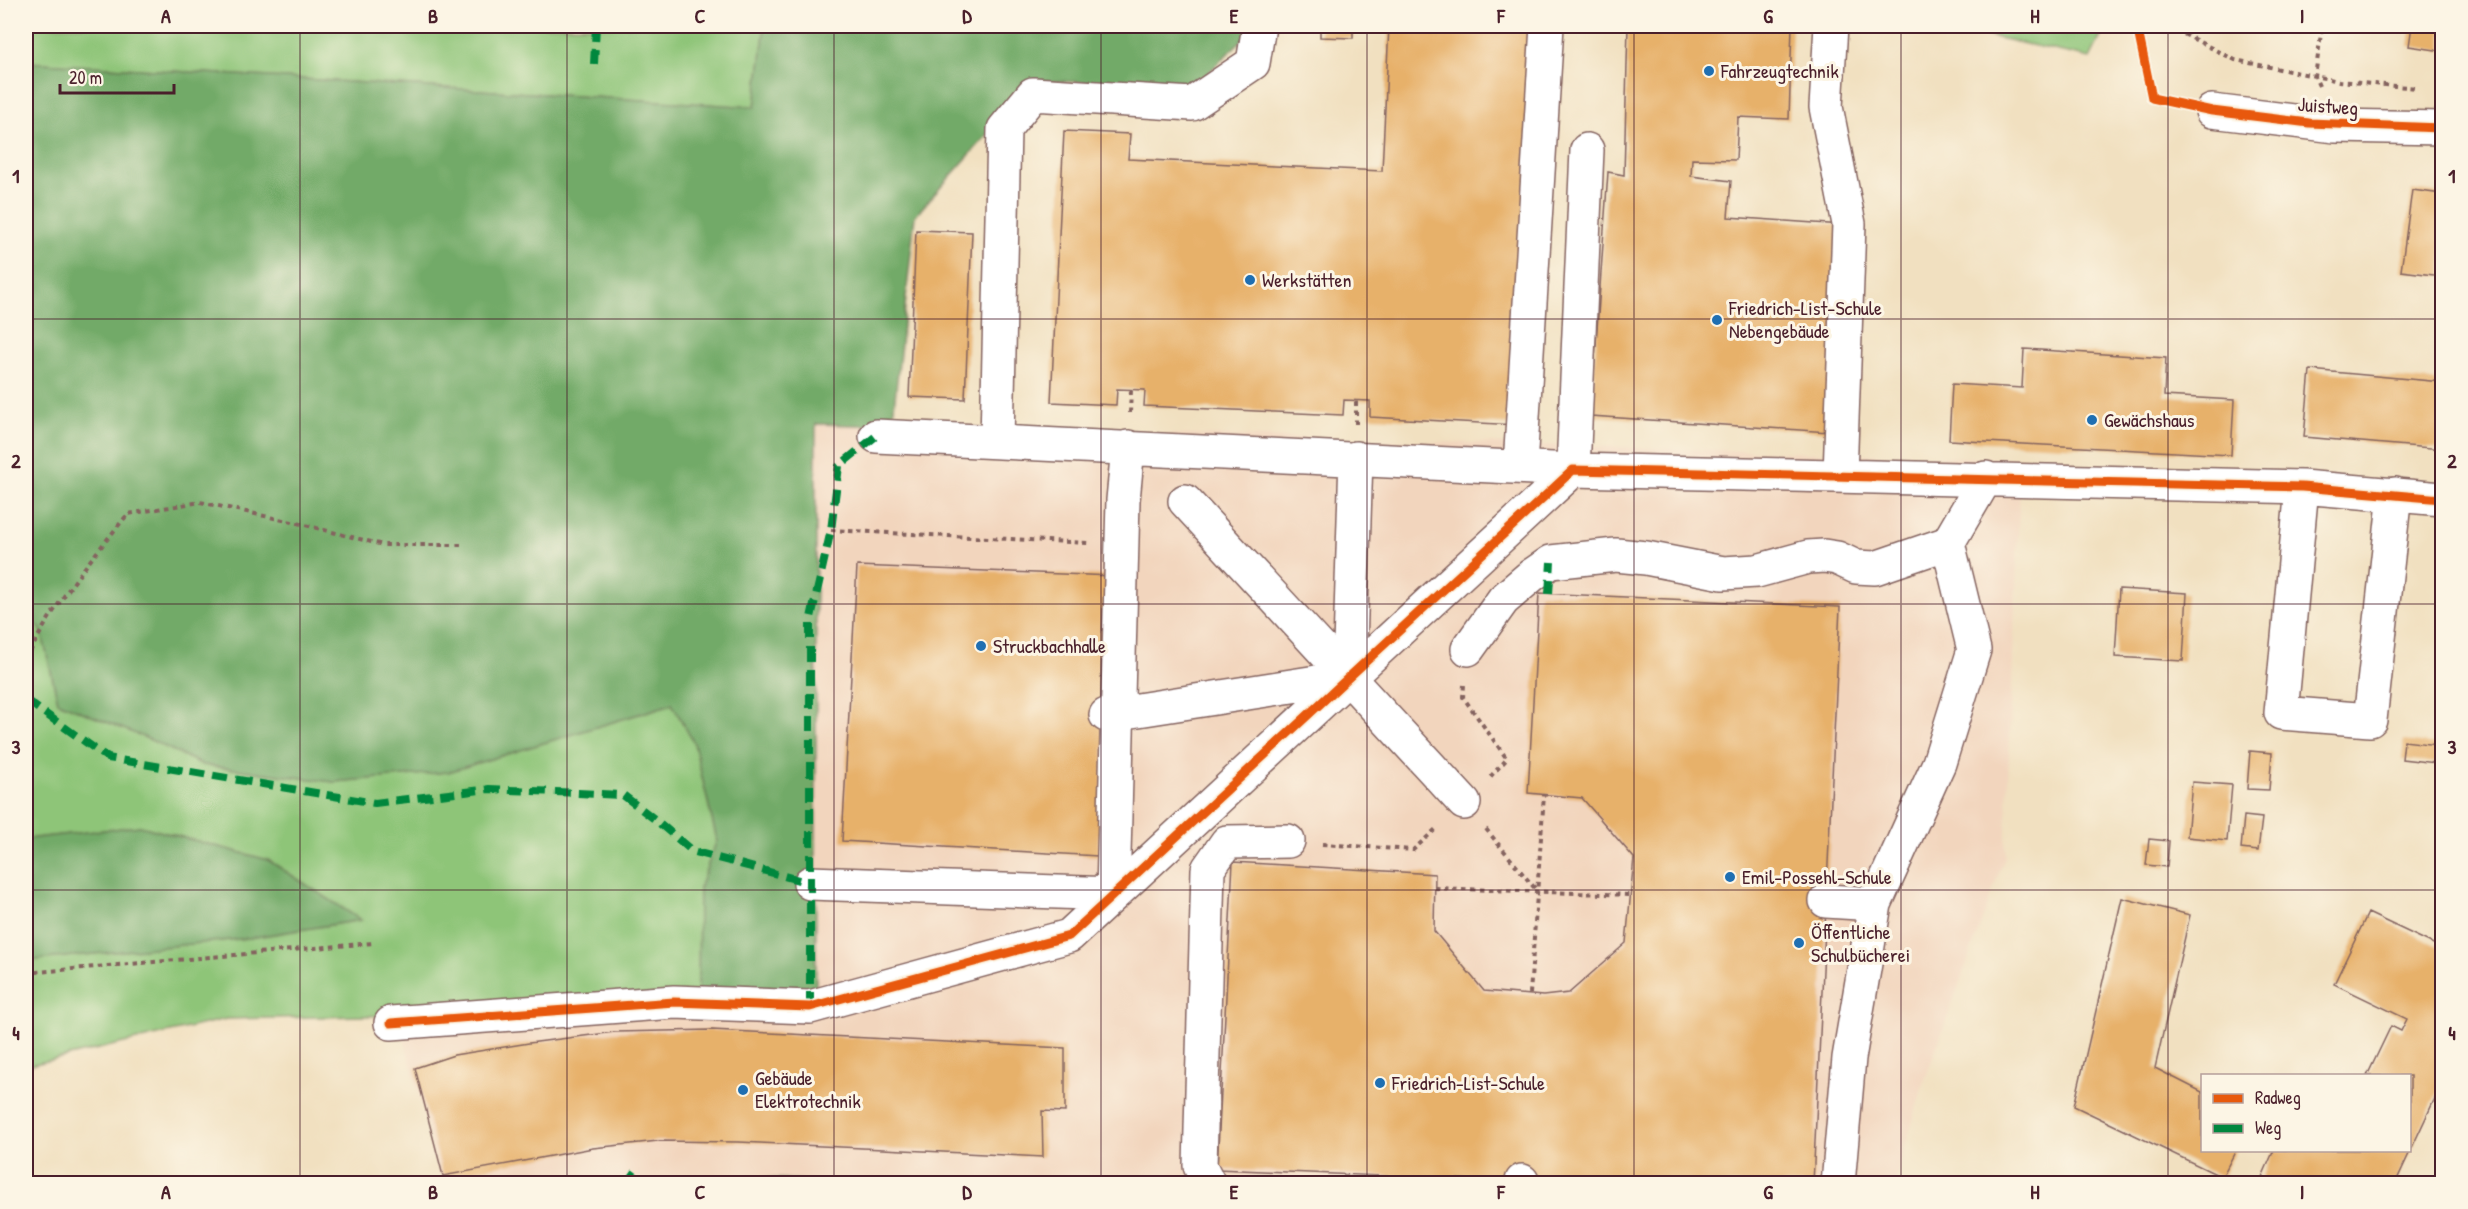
<svg xmlns="http://www.w3.org/2000/svg" width="2468" height="1209" viewBox="0 0 2468 1209" font-family="'Patrick Hand',sans-serif">
<style>
.built{fill:#f2d5bd}
.green{fill:#8ec578;stroke:#6c7252;stroke-width:1.5}
.forest{fill:#72aa68;stroke:#5e644a;stroke-width:1.5}
.building{fill:#e7b16b}
.lines{fill:none;stroke-linecap:round;stroke-linejoin:round}
.minor-casing{stroke:#84635f;stroke-width:36}
.path{stroke:#84635f;stroke-width:4;stroke-dasharray:4.5 4.5;stroke-linecap:butt}
.minor{stroke:#fff;stroke-width:33}
.quiet{stroke:#00873e;stroke-width:8;stroke-dasharray:15 8;stroke-linecap:butt}
.cycleway-casing{stroke:#fcf5e5;stroke-width:13}
.cycleway{stroke:#e8590c;stroke-width:9}
.grid{fill:none;stroke:#4a1f2b;stroke-width:1.5;stroke-opacity:0.55}
.poi-dot{fill:#1f6fb2;stroke:#fcf5e5;stroke-width:2}
.labels{text-anchor:middle;stroke-width:6;stroke-linejoin:round;paint-order:stroke}
.poi-label{font-size:20px;fill:#4a1f2b;stroke:#fcf5e5;text-anchor:start}
.street-label{font-size:20px;fill:#4a1f2b;stroke:#fcf5e5}
.neatline{fill:none;stroke:#4a1f2b;stroke-width:2}
.grid-label{font-size:20px;text-anchor:middle;font-weight:bold;fill:#4a1f2b}
</style>
<rect width="100%" height="100%" fill="#fcf5e5"/>
<filter id="ink" filterUnits="userSpaceOnUse"><feTurbulence type="fractalNoise" baseFrequency=".0167" numOctaves="2"/><feDisplacementMap in="SourceGraphic" scale="12" xChannelSelector="R" yChannelSelector="G"/><feConvolveMatrix kernelMatrix="1 2 1 2 8 2 1 2 1" color-interpolation-filters="sRGB"/></filter>
<filter id="wash" filterUnits="userSpaceOnUse"><feTurbulence type="fractalNoise" baseFrequency=".008" numOctaves="4" result="noise"/><feDisplacementMap in="SourceGraphic" scale="24" xChannelSelector="R" yChannelSelector="G"/><feGaussianBlur stdDeviation="1.35" result="paint"/><feColorMatrix in="noise" values="0 0 0 0 0 0 0 0 0 0 0 0 0 0 0 0 0 1.4 0 .05"/><feComposite in="paint" operator="in"/></filter>
<g filter="url(#wash)">
<rect width="100%" height="100%" fill="#f1e0c0"/>
<path class="built" d="M816 424 2021 459 2005 856 1923 1085 1895 1183 836 1184 750 1177 684 1184 441 1183 399 1017 816 1002Z"/>
<path class="green" d="M26 26H765L755 107 26 62Z
M1983 26H2106L2090 58 1985 35Z
M26 619 41 629 58 702 153 741 203 765 334 782 448 772 672 704 694 743 717 840 699 889 698 1009 226 1019 26 1066V961L249 938 361 920 268 860 140 826 26 839Z"/>
<path class="forest" d="M765 26H1251V31L1197 84 1030 81 999 122 915 216 892 426 816 424V1002L698 1009 699 889 717 840 694 743 672 704 448 772 334 782 203 765 153 741 58 702 41 629 26 619V62L755 107Z
M140 826 268 860 361 920 249 938 26 961V839Z
M750 1177 836 1183H684Z"/>
<g id="blocks">
<path class="building" d="M1320 26H1353V38L1320 37Z
M1389 26H1536L1516 425 1370 417V401L1344 400 1343 415 1144 406 1145 390 1117 389 1116 405 1051 402 1064 131 1130 134 1128 159 1382 171Z
M1628 26H1792L1789 119 1738 117 1736 160 1692 159 1691 176 1731 181 1728 217 1843 225 1829 432 1591 416 1608 172 1624 175Z
M2412 26H2442V51L2409 46Z
M2412 190 2442 194V276L2401 271Z
M916 230 972 232 965 399 909 397Z
M2024 349 2166 358 2164 396 2234 400 2231 455 1949 440 1952 384 2022 388Z
M2310 370 2442 382V449L2304 437Z
M857 566 1114 576 1098 856 842 841Z
M2119 589 2187 593 2183 661 2115 657Z
M1539 593 1840 607 1813 1184H1568L1217 1169 1233 862 1435 874 1434 931 1484 991 1543 996 1569 993 1626 943 1634 858 1582 798 1528 793Z
M2441 705 2442 745H2438L2436 763 2402 759 2404 741 2438 745Z
M2250 751 2272 753 2269 790 2247 789Z
M2192 782 2232 785 2227 841 2187 837Z
M2244 816 2262 818 2258 851 2241 849Z
M2149 839 2169 841 2167 867 2146 865Z
M2122 898 2190 915 2155 1068 2202 1092V1150H2236L2222 1177 2074 1106Z
M2368 913 2442 948V1083L2395 1184H2259L2274 1150H2410V1076H2367L2391 1026 2401 1031 2407 1019 2334 984Z
M712 1030 1065 1048V1112L1042 1111 1043 1157 739 1142 658 1141 593 1148 443 1176 415 1068 454 1055 529 1043 615 1032Z"/>
</g>
</g>
<g filter="url(#ink)">
<use href="#blocks" fill-opacity="0" stroke="#84635f" stroke-width="1.5"/>
<g class="lines">
<defs>
<path id="minor" d="M1831 26 1826 107 1849 224 1840 475
M2212 111 2335 126 2442 128
M876 436 1573 470 1587 150
M997 441 1004 129 1033 94 1192 104 1253 63 1259 26
M1520 466 1547 26
M2302 487 2281 713 2370 720 2395 494
M1185 501 1464 803
M1468 649 1503 600 1532 575 1551 562 1616 555 1646 558 1723 573 1757 571 1808 557 1824 556 1837 558 1856 567 1875 568 1948 543 1986 478
M1349 677 1356 458
M1106 715 1349 677
M810 883 1113 894 1123 500 1128 447
M1826 901 1875 904
M391 1023 674 1002 810 1007 1069 936 1573 470 2302 487 2442 499
M1522 1181V1184
M1209 1184 1200 1166 1208 869 1227 842 1288 841
M1838 1184 1849 1058 1875 904 1939 763 1974 650 1948 543"/>
</defs>
<use href="#minor" class="minor-casing"/>
<path class="path" d="M2168 26 2235 60 2339 81 2418 88
M2319 86 2315 77 2322 26
M1130 413 1131 390
M1356 424V401
M831 530 1088 543
M26 660C52 606 90 560 128 514L200 502 297 523 383 545H461
M1464 685 1463 697 1507 759 1490 777
M1486 829 1537 891
M1322 844 1413 850 1437 828
M1435 888 1631 895
M26 973 373 943
M1530 994 1544 795"/>
<use href="#minor" class="minor"/>
<path class="quiet" d="M594 64 596 26
M1549 594 1551 562
M26 700 108 758 375 803 489 789 623 795 657 821 692 851 810 883
M810 1007V622L831 530 839 466 876 436
M627 1184 640 1166"/>
<defs>
<path id="cycleway" d="M2137 26 2152 98 2212 111 2309 123 2442 128
M391 1023 674 1002 810 1007 1069 936 1573 470 2302 487 2442 499"/>
</defs>
<use href="#cycleway" class="cycleway-casing"/>
<use href="#cycleway" class="cycleway"/>
</g>
</g>
<path class="grid" d="M300 26V1184M567 26V1184M834 26V1184M1101 26V1184M1367 26V1184M1634 26V1184M1901 26V1184M2168 26V1184M26 319H2442M26 604H2442M26 890H2442"/>
<g class="poi-dot">
<circle cx="1709" cy="71" r="6"/>
<circle cx="1250" cy="280" r="6"/>
<circle cx="1717" cy="320" r="6"/>
<circle cx="2092" cy="420" r="6"/>
<circle cx="981" cy="646" r="6"/>
<circle cx="1730" cy="877" r="6"/>
<circle cx="1799" cy="943" r="6"/>
<circle cx="1380" cy="1083" r="6"/>
<circle cx="743" cy="1090" r="6"/>
</g>
<g class="labels">
<g class="poi-label">
<text x="1721" y="78">Fahrzeugtechnik</text>
<text x="1262" y="287">Werkstätten</text>
<text x="1729" y="315">Friedrich-List-Schule<tspan x="1729" dy="23">Nebengebäude</tspan></text>
<text x="2104" y="427">Gewächshaus</text>
<text x="993" y="653">Struckbachhalle</text>
<text x="1742" y="884">Emil-Possehl-Schule</text>
<text x="1811" y="939">Öffentliche<tspan x="1811" dy="23">Schulbücherei</tspan></text>
<text x="755" y="1085">Gebäude<tspan x="755" dy="23">Elektrotechnik</tspan></text>
<text x="1392" y="1090">Friedrich-List-Schule</text>
</g>
<g class="street-label">
<text transform="translate(2328 106) rotate(4)" y="7">Juistweg</text>
</g>
</g>
<rect width="2468" height="1209" fill="none" stroke="#fcf5e5" stroke-width="66"/>
<rect x="2201" y="1074" width="210" height="78" fill="#fcf5e5" stroke="#b59f9b" stroke-width="1.5"/>
<rect x="2213" y="1094" width="30" height="9" fill="#e8590c" stroke="#b59f9b" stroke-width="1.5"/>
<text x="2255" y="1104" font-size="18" fill="#4a1f2b">Radweg</text>
<rect x="2213" y="1124" width="30" height="9" fill="#00873e" stroke="#b59f9b" stroke-width="1.5"/>
<text x="2255" y="1134" font-size="18" fill="#4a1f2b">Weg</text>
<path d="M60 84v9h114v-9" fill="none" stroke="#4a1f2b" stroke-width="3"/>
<text x="69" y="84" font-size="18" fill="#4a1f2b" stroke="#fcf5e5" stroke-width="4.5" paint-order="stroke">20 m</text>
<rect x="33" y="33" width="2402" height="1143" class="neatline"/>
<g class="grid-label">
<text x="166" y="23">A</text>
<text x="433" y="23">B</text>
<text x="700" y="23">C</text>
<text x="967" y="23">D</text>
<text x="1234" y="23">E</text>
<text x="1501" y="23">F</text>
<text x="1768" y="23">G</text>
<text x="2035" y="23">H</text>
<text x="2302" y="23">I</text>
<text x="16" y="183">1</text>
<text x="2452" y="183">1</text>
<text x="16" y="468">2</text>
<text x="2452" y="468">2</text>
<text x="16" y="754">3</text>
<text x="2452" y="754">3</text>
<text x="16" y="1040">4</text>
<text x="2452" y="1040">4</text>
<text x="166" y="1199">A</text>
<text x="433" y="1199">B</text>
<text x="700" y="1199">C</text>
<text x="967" y="1199">D</text>
<text x="1234" y="1199">E</text>
<text x="1501" y="1199">F</text>
<text x="1768" y="1199">G</text>
<text x="2035" y="1199">H</text>
<text x="2302" y="1199">I</text>
</g>
</svg>
